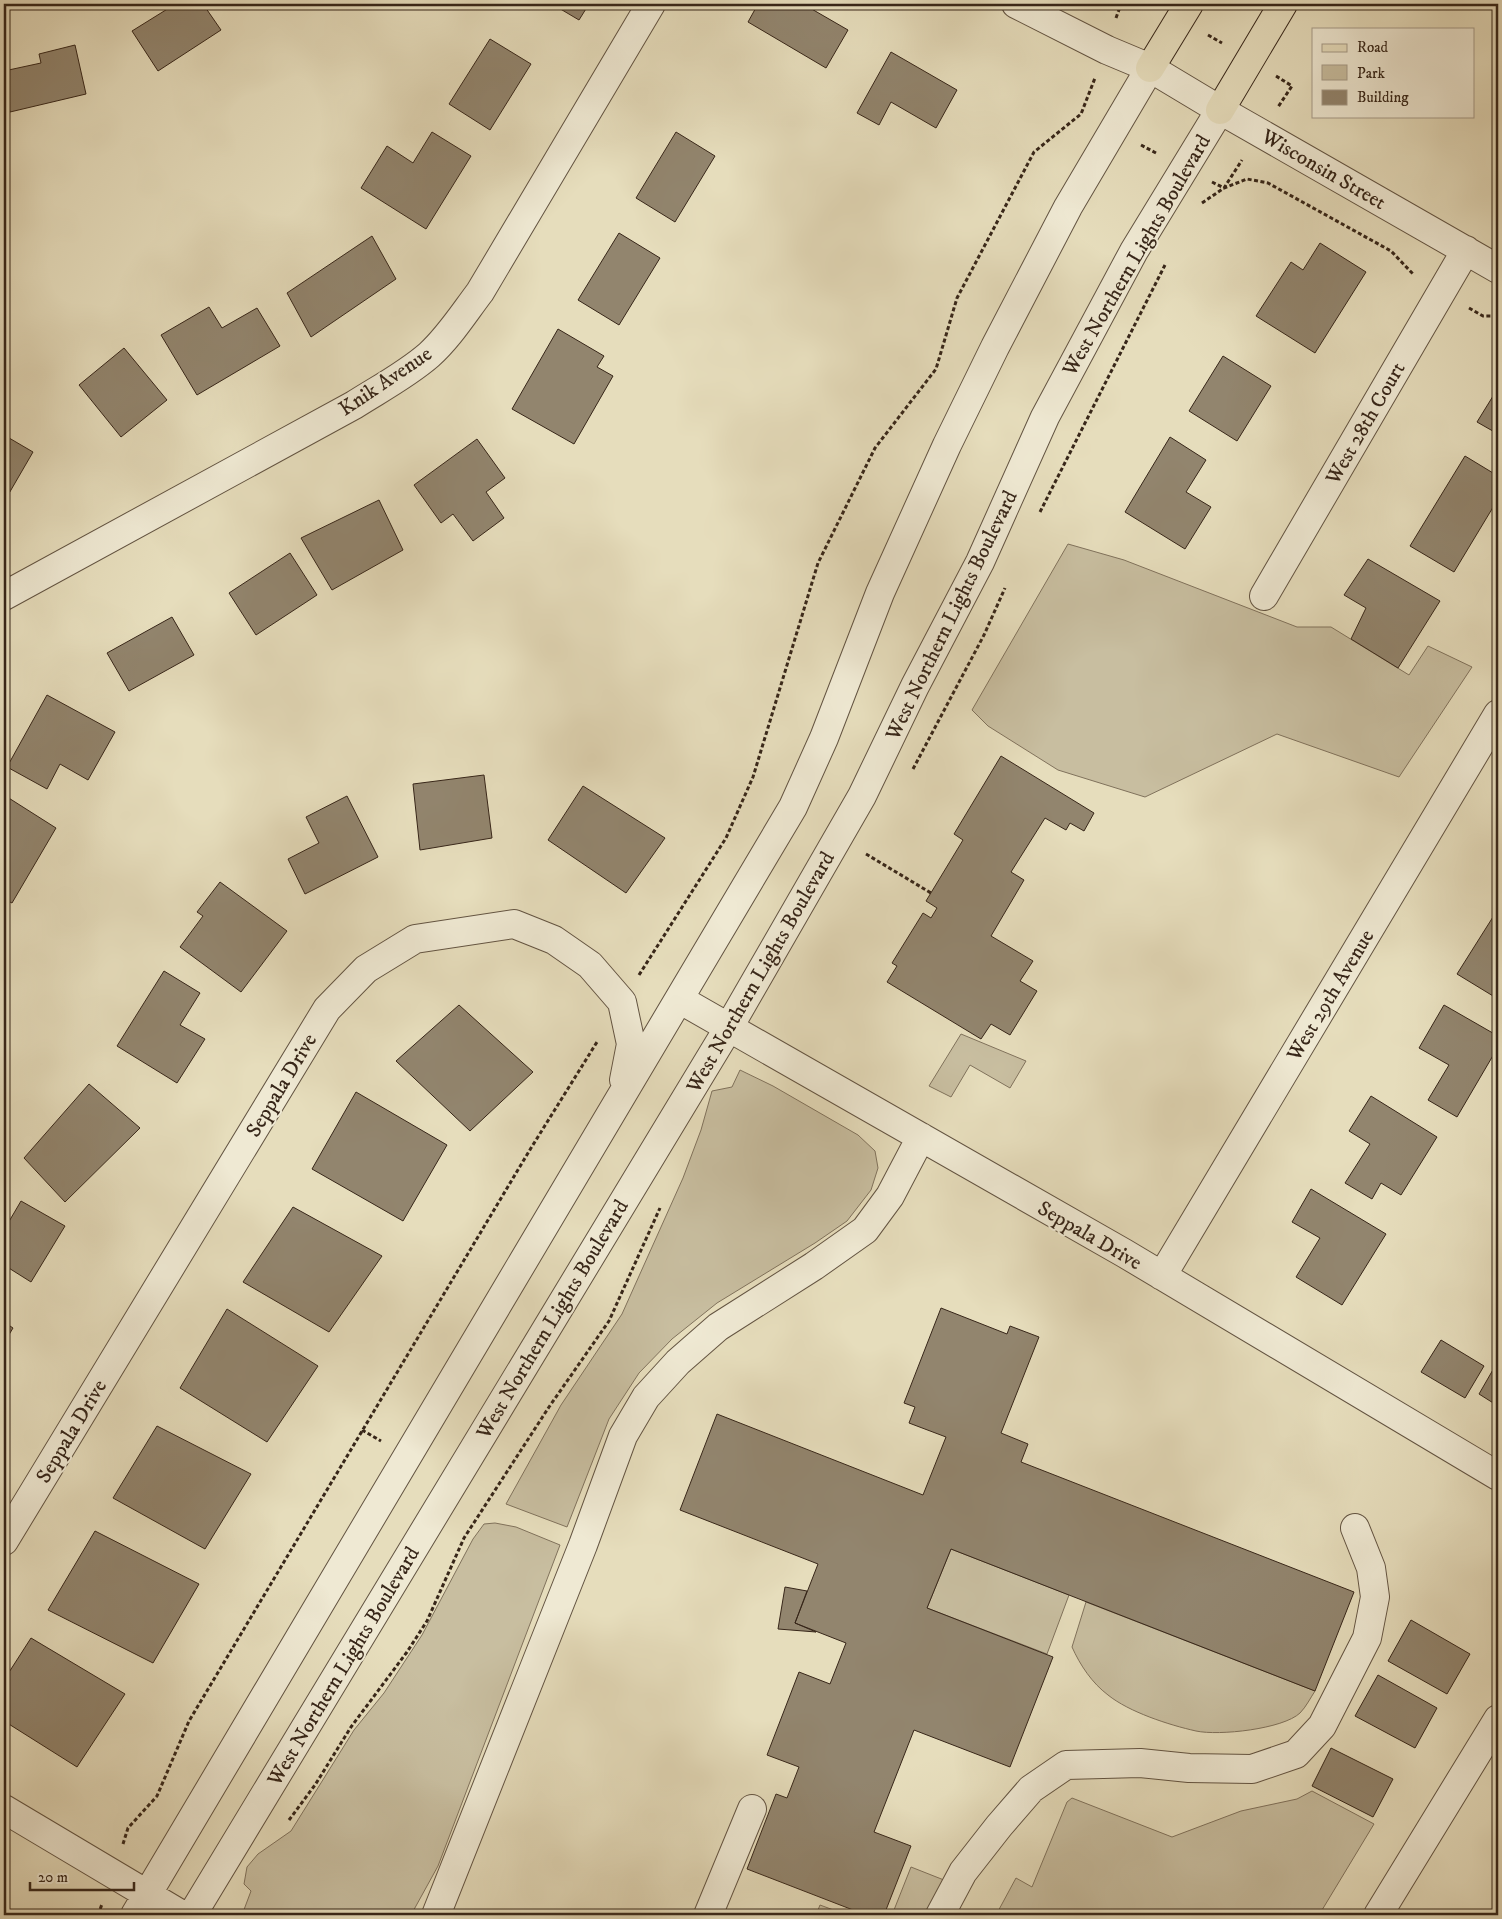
<svg xmlns="http://www.w3.org/2000/svg" width="1502" height="1919" viewBox="0 0 1502 1919" font-family="'IM FELL DW Pica',serif">
<style>
.green{fill:#c8bea0;stroke:#80725c}
.building{fill:#92856e;stroke:#372619}
.lines{fill:none;stroke-linecap:round;stroke-linejoin:round}
.minor-casing{stroke:#635442;stroke-width:30}
.major-casing{stroke:#372619;stroke-width:30}
.path{stroke:#372619;stroke-width:3;stroke-dasharray:4 2.5;stroke-linecap:butt}
.minor{stroke:#efe9d3;stroke-width:28}
.major{stroke:#e6ddbc;stroke-width:28}
.labels{text-anchor:middle;stroke-width:4;stroke-linejoin:round;paint-order:stroke}
.street-label{font-size:21px;fill:#372619;stroke:#efe9d3}
</style>
<rect width="100%" height="100%" fill="#e6ddbc"/>
<filter id="stains"><feTurbulence type="fractalNoise" baseFrequency=".004" numOctaves="4"/><feColorMatrix values="0 0 0 0 .2 0 0 0 0 .09 0 0 0 0 .02 0 0 0 .5 -.17"/></filter>
<radialGradient id="worn" r=".72"><stop offset=".6" stop-color="#630" stop-opacity="0"/><stop offset="1" stop-color="#630" stop-opacity=".3"/></radialGradient>
<path class="green" d="M1068 544 1124 560 1297 627H1331L1409 675 1428 646 1472 667 1399 777 1277 734 1145 797 1058 770 988 726 972 710Z
M961 1034 1026 1061 1010 1088 970 1065 951 1097 929 1086Z
M740 1070 773 1086 858 1135 875 1151 878 1168 871 1190 847 1221 815 1243 717 1303 672 1339 639 1373 609 1419 567 1527 506 1504 561 1405 622 1314 683 1178 701 1130 712 1091 732 1087Z
M495 1523 516 1527 560 1545 438 1866 411 1915H242L251 1891 244 1884 247 1867 258 1854 291 1831 354 1730 384 1693 422 1635 473 1539 484 1524Z
M951 1549 1069 1595 1047 1654 927 1608Z
M1086 1602 1315 1691C1311 1697 1306 1707 1300 1713 1283 1729 1219 1736 1196 1731 1169 1725 1129 1712 1108 1695 1092 1683 1080 1665 1072 1647Z
M1312 1791 1374 1824 1319 1915H996L1016 1878 1032 1887 1067 1802 1072 1798 1172 1837 1241 1811 1297 1799Z
M911 1867 949 1882 935 1915H892Z
M820 1905 847 1915H816Z"/>
<path class="building" d="M166 4H203L221 30 158 71 132 31 169 8Z
M552 4H589L579 20Z
M758 4H803L848 30 826 68 748 22Z
M490 39 531 64 490 130 449 104Z
M75 45 86 94 10 112 4 83V71L41 63 39 54Z
M891 52 957 90 936 128 891 102 879 125 857 113Z
M432 132 471 156 426 229 361 188 387 146 413 163Z
M676 132 715 156 675 222 636 198Z
M619 233 660 258 619 325 578 300Z
M372 236 396 279 311 337 287 293Z
M1320 243 1366 272 1315 353 1256 316 1291 262 1303 270Z
M209 307 222 328 257 308 280 346 197 395 161 335Z
M558 329 604 356 597 367 613 376 574 444 512 409Z
M124 348 167 400 121 437 79 385Z
M1223 356 1271 386 1237 441 1189 411Z
M1498 388V434L1477 422Z
M4 435 33 452 4 502Z
M1170 437 1206 460 1186 492 1211 507 1185 549 1125 512Z
M477 439 505 478 486 492 504 518 473 541 453 514 441 523 414 485Z
M1465 456 1498 476V499L1454 572 1410 546Z
M379 500 403 550 332 590 301 538Z
M290 553 317 595 256 635 229 593Z
M1368 559 1440 601 1398 668 1351 639 1366 608 1344 595Z
M172 617 194 655 129 691 107 653Z
M47 695 115 732 88 780 60 764 47 789 7 767Z
M1001 756 1094 813 1084 831 1070 823 1066 830 1045 818 1011 872 1024 880 991 936 1033 961 1020 981 1037 991 1010 1035 991 1024 981 1039 887 982 897 966 892 963 923 913 931 918 937 908 926 901 963 840 954 834Z
M484 775 492 838 420 850 413 784Z
M583 786 665 838 626 893 548 840Z
M4 795 56 828 12 903 4 899Z
M347 796 378 857 305 894 288 859 319 843 306 817Z
M220 882 287 931 241 992 180 947 203 916 197 912Z
M1498 909V999L1457 974Z
M164 971 200 993 180 1025 205 1039 177 1083 117 1046Z
M459 1005 533 1072 470 1131 396 1061Z
M1444 1005 1498 1036V1047L1457 1117 1428 1100 1449 1065 1419 1048Z
M89 1084 140 1128 65 1202 24 1158Z
M356 1092 447 1145 403 1221 312 1169Z
M1371 1096 1437 1137 1401 1195 1381 1183 1372 1199 1345 1183 1370 1144 1349 1131Z
M1311 1189 1386 1234 1342 1305 1296 1277 1320 1238 1292 1222Z
M21 1201 65 1226 31 1282 4 1265V1230Z
M293 1207 382 1256 329 1332 243 1282Z
M941 1308 1007 1334 1010 1326 1039 1337 1001 1433 1028 1444 1021 1462 1354 1592 1315 1691 951 1549 927 1608 1053 1657 1010 1767 914 1730 874 1832 911 1846 884 1915H866L747 1869 776 1794 787 1798 799 1767 767 1755 799 1672 830 1684 846 1643 795 1623 818 1564 680 1510 717 1414 923 1495 946 1437 909 1423 915 1407 904 1403Z
M227 1309 318 1366 267 1442 180 1388Z
M4 1322 13 1328 4 1343Z
M1441 1340 1484 1366 1465 1398 1421 1372Z
M1498 1361V1406L1479 1394Z
M157 1426 251 1474 205 1549 113 1498Z
M95 1531 199 1584 153 1663 48 1610Z
M785 1587 807 1591 795 1623 816 1632 778 1629Z
M1411 1620 1470 1654 1447 1694 1388 1661Z
M31 1638 125 1694 77 1767 4 1721V1680Z
M1378 1675 1437 1708 1415 1748 1355 1716Z
M1331 1748 1393 1779 1373 1817 1312 1786Z"/>
<g class="lines">
<defs>
<path id="minor" d="M1016 4 1107 50 1150 68 1220 110 1498 269
M4 596 354 405C379 389 406 375 429 355 449 337 464 313 480 292L651 4
M1264 596 1466 250
M679 999 1124 1253 1498 1476
M1162 1276 1498 714
M4 1541 327 1009 366 969 415 939 514 924 554 940 590 965 622 1002 631 1044 624 1080
M4 1809 182 1915
M135 1915 793 807 824 738 880 593 947 445 995 347 1068 207 1150 68
M192 1915 729 1027 862 796 915 686 980 562 1045 417 1134 251 1220 110
M436 1915 583 1545 623 1436 646 1397 678 1362 718 1327 814 1266 865 1230 890 1196 921 1137
M708 1915 752 1809
M940 1915 963 1872 999 1826 1031 1789 1066 1765 1140 1763 1189 1768 1252 1769 1296 1754 1322 1726 1367 1638 1375 1597 1371 1568 1355 1528
M1378 1915 1498 1719"/>
<path id="major" d="M1150 68 1189 4
M1220 110 1283 4"/>
</defs>
<use href="#minor" class="minor-casing"/>
<use href="#major" class="major-casing"/>
<path class="path" d="M1116 18 1121 4
M1208 35 1222 43
M1276 76 1292 86 1278 107
M1141 145 1156 153
M1212 182 1224 188 1242 160
M1202 203 1224 188 1247 179 1268 183 1391 251 1414 275
M1469 308 1483 316H1498
M1040 512 1165 265
M913 769 984 635 1005 588
M866 854 931 893
M639 975 726 838 753 777 818 563 875 448 936 369 957 298 1034 152 1081 114 1095 78
M362 1430 381 1441
M289 1820 315 1785 351 1727 407 1652 427 1621 464 1538 549 1407 609 1321 660 1208
M123 1844 128 1828 157 1796 189 1721 531 1148 597 1042
M98 1915 102 1904"/>
<use href="#minor" class="minor"/>
<use href="#major" class="major"/>
</g>
<g class="labels">
<g class="street-label">
<text transform="translate(1324 169) rotate(30)" y="7">Wisconsin Street</text>
<text transform="translate(1136 255) rotate(-60)" y="7">West Northern Lights Boulevard</text>
<text transform="translate(385 381) rotate(-34)" y="7">Knik Avenue</text>
<text transform="translate(1365 423) rotate(-60)" y="7">West 28th Court</text>
<text transform="translate(951 615) rotate(-64)" y="7">West Northern Lights Boulevard</text>
<text transform="translate(760 972) rotate(-60)" y="7">West Northern Lights Boulevard</text>
<text transform="translate(1330 995) rotate(-59)" y="7">West 29th Avenue</text>
<text transform="translate(281 1085) rotate(-59)" y="7">Seppala Drive</text>
<text transform="translate(1090 1235) rotate(30)" y="7">Seppala Drive</text>
<text transform="translate(552 1319) rotate(-59)" y="7">West Northern Lights Boulevard</text>
<text transform="translate(71 1431) rotate(-59)" y="7">Seppala Drive</text>
<text transform="translate(343 1666) rotate(-59)" y="7">West Northern Lights Boulevard</text>
</g>
</g>
<rect width="1502" height="1919" fill="none" stroke="#e6ddbc" stroke-width="20"/>
<rect x="5" y="5" width="1492" height="1909" fill="none" stroke="#372619" stroke-width="2.5"/>
<rect x="10" y="10" width="1482" height="1899" fill="none" stroke="#372619"/>
<rect x="1312" y="28" width="162" height="90" fill="#efe9d3" stroke="#a59b89"/>
<rect x="1322" y="44" width="25" height="8" fill="#e6ddbc" stroke="#a59b89"/>
<text x="1357" y="52" font-size="15" fill="#372619">Road</text>
<rect x="1322" y="65" width="25" height="15" fill="#c8bea0" stroke="#a59b89"/>
<text x="1357" y="78" font-size="15" fill="#372619">Park</text>
<rect x="1322" y="90" width="25" height="15" fill="#92856e" stroke="#a59b89"/>
<text x="1357" y="102" font-size="15" fill="#372619">Building</text>
<path d="M30 1882v8h104v-8" fill="none" stroke="#372619" stroke-width="2.5"/>
<text x="38" y="1882" font-size="15" fill="#372619" stroke="#efe9d3" stroke-width="4" paint-order="stroke">20 m</text>
<rect width="100%" height="100%" filter="url(#stains)"/>
<rect width="100%" height="100%" fill="url(#worn)"/>
</svg>
